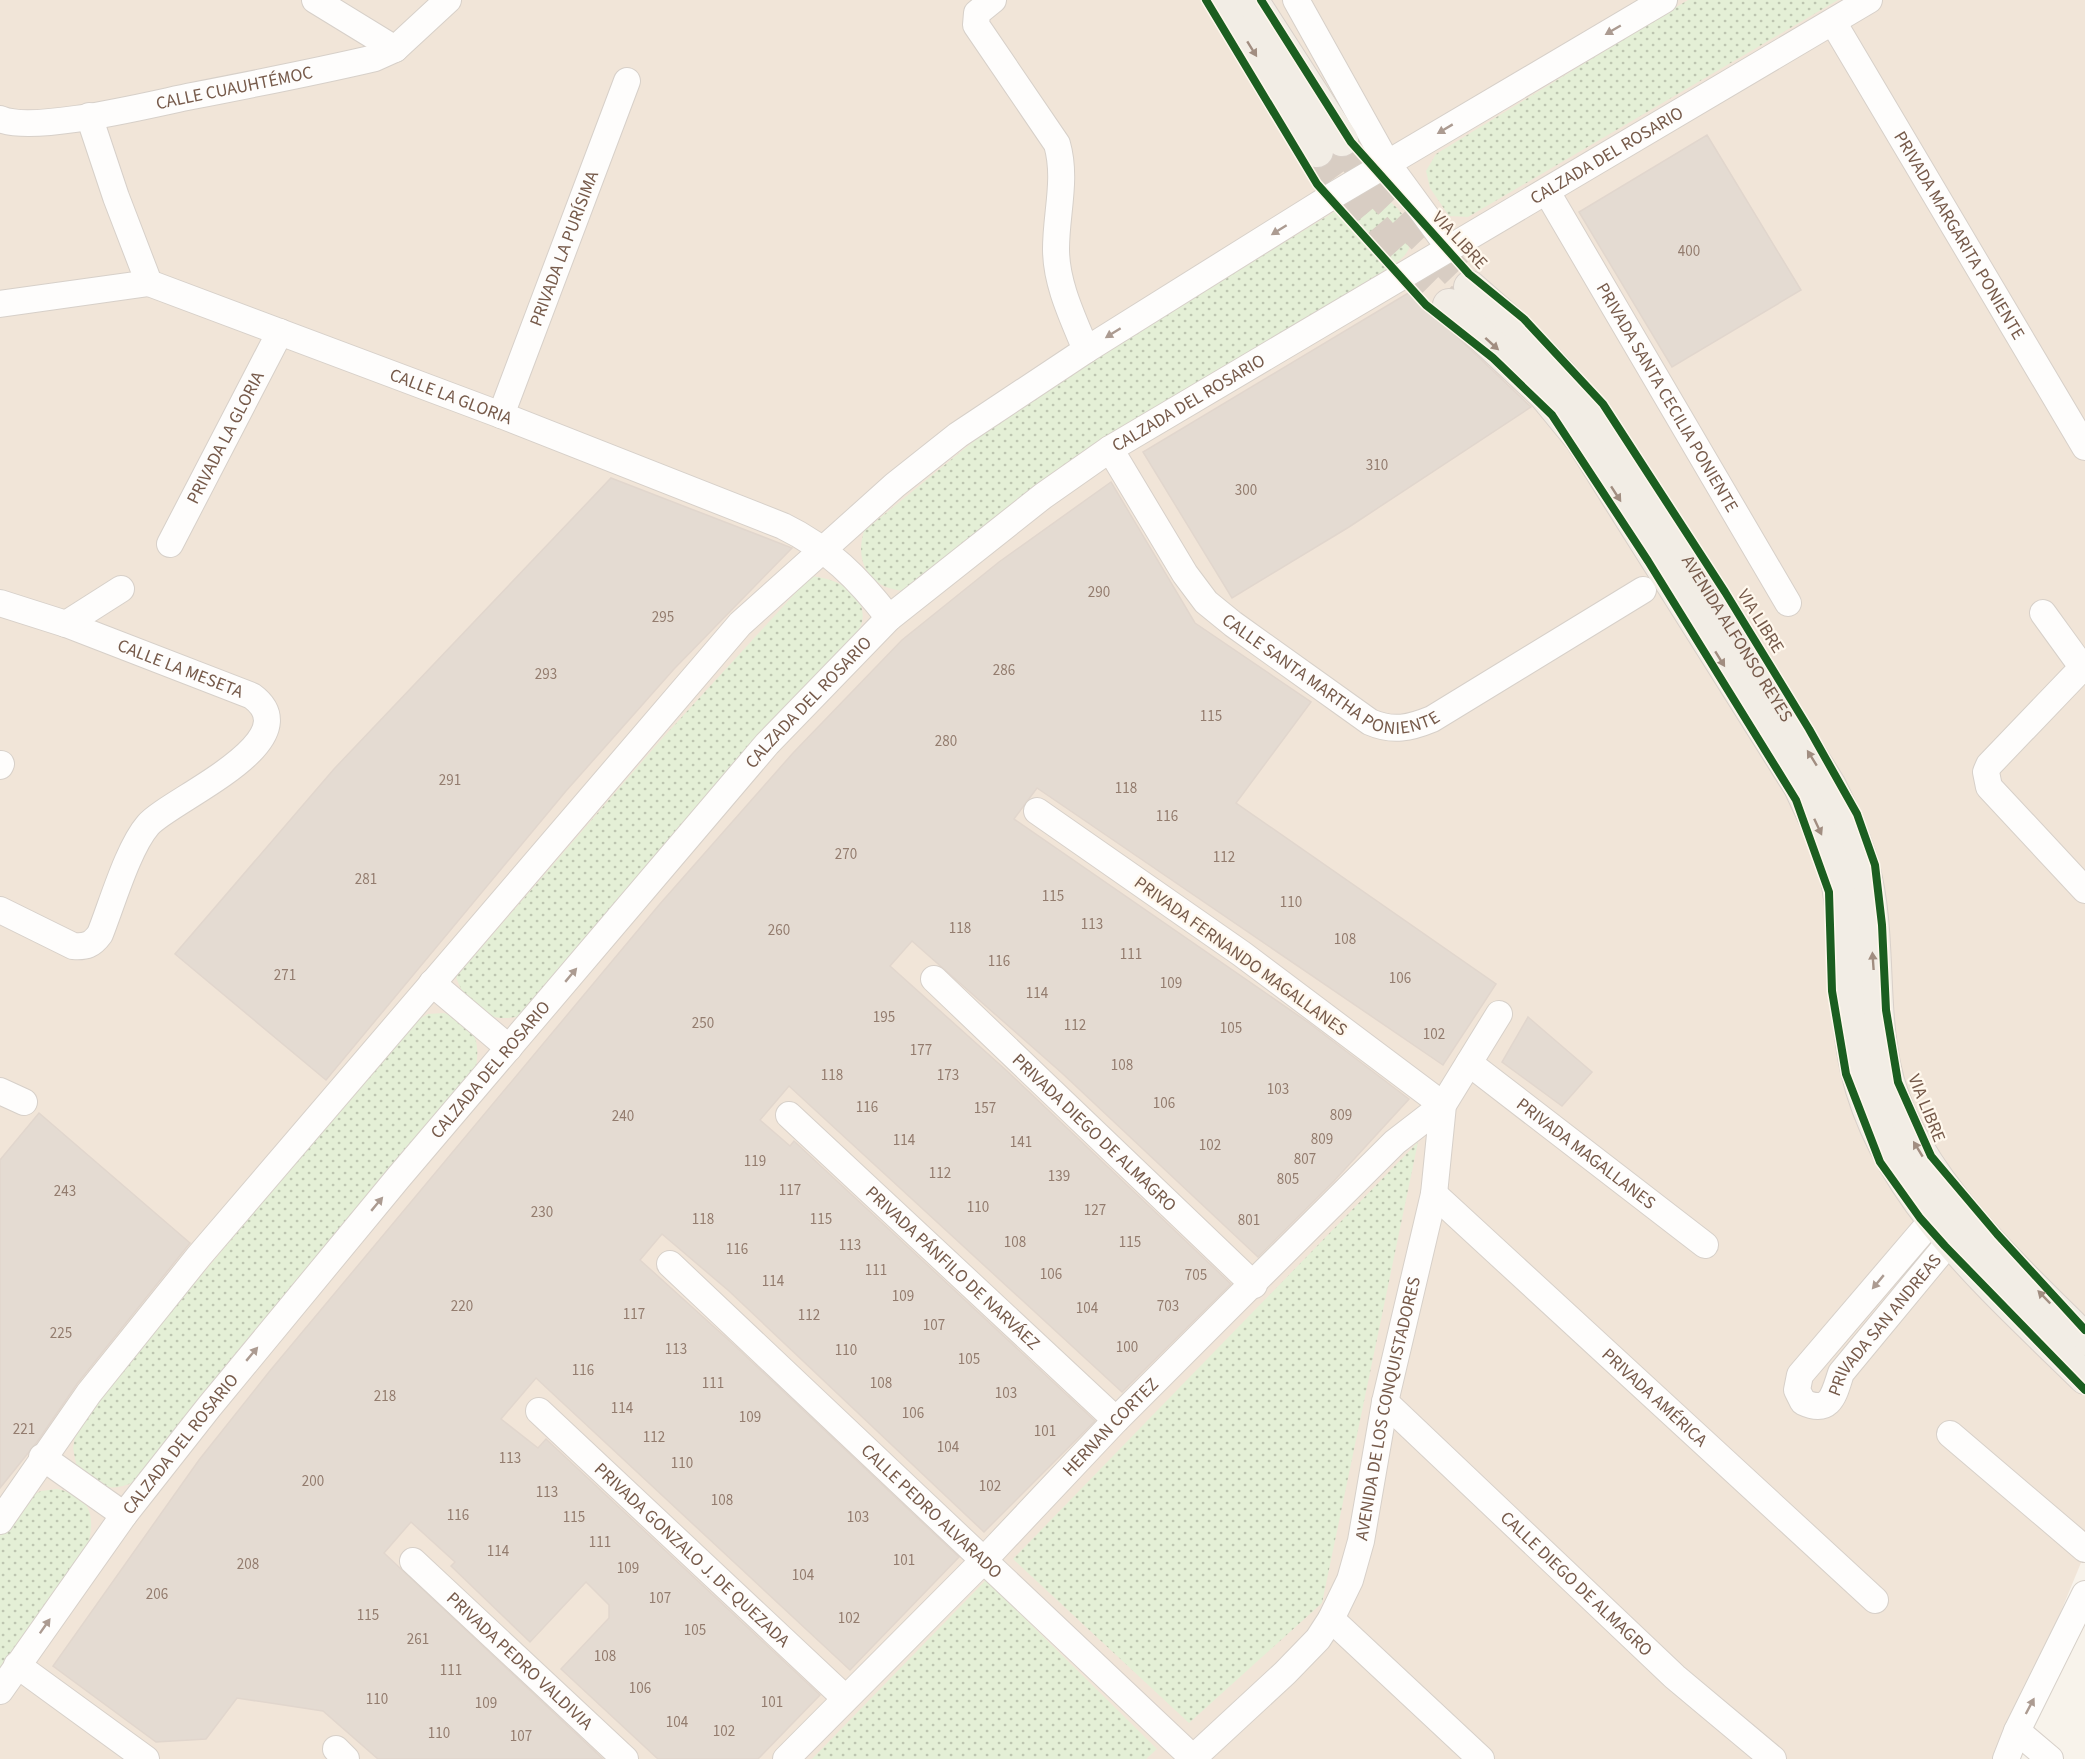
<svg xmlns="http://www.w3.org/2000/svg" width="2085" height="1759" viewBox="0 0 2085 1759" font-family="'Source Sans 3',sans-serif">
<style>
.residential{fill:#f1e5d8}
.park{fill:url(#park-dots)}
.building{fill:#e4dbd2;stroke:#e1d6cd;stroke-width:1.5}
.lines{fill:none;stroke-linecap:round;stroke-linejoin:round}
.major-tunnel{stroke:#d8cdc3;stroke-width:32;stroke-dasharray:32 16;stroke-linecap:butt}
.minor-casing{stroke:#d7d0c9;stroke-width:28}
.major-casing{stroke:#d9d0c9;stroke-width:34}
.minor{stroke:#fefdfc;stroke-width:26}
.major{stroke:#f2ede5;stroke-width:32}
.cycleway-casing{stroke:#fff8ed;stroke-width:11}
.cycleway{stroke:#1b5e20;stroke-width:8}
.oneway{fill:#ac9b91}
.oneway2{fill:#a18d80}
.labels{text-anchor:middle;stroke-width:4.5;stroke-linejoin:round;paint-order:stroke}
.number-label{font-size:15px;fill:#937c6e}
.street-label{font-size:18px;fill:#765a4a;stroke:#fff8ed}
</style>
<defs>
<pattern id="park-dots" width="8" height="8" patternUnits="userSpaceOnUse" patternTransform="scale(1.5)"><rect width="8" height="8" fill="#e4efd6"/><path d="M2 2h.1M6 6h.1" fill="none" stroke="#bdc5b0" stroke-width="1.8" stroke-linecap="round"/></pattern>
</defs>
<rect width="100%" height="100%" fill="#f8f3eb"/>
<path class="residential" d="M0 0H2085V1553L2000 1759H0Z"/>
<path class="park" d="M1688 0H1838L1468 217 1449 216 1430 188 1426 171 1436 154Z
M1365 193C1371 194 1378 194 1383 197 1400 206 1420 232 1407 252 1404 258 1395 263 1390 267L1053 475 911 591C874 592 853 566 864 531L1013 409Z
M811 576C834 578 868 592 862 622 860 629 854 637 850 643L520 1016C487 1024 467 1008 456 977L659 742Z
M444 1013C472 1023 481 1036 476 1067L137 1481C108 1493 101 1488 77 1469L73 1448 77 1427 189 1290 414 1022 428 1014Z
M1418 1142 1322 1603 1189 1723 1013 1559Z
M57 1489C90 1496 96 1514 88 1545L0 1676V1536L26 1498 41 1491Z
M986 1580 1157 1749 1146 1759H812Z"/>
<path class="building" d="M1707 135 1801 290 1672 367 1579 212Z
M1410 292 1531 407 1349 527 1232 598 1143 452Z
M611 478 792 548 674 669 566 791 326 1080 175 954 334 769Z
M1111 482 1195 623 1311 702 1236 803 1496 984 1443 1065 1037 788 1014 819 1309 1023 1409 1099 1334 1181 1258 1257 1063 1074 912 941 890 966 1007 1071 1231 1284 1122 1392 789 1086 760 1120 790 1146 794 1141 1095 1421 984 1532 729 1291 662 1234 640 1260 733 1344 959 1557 850 1670 536 1378 501 1419 538 1448 546 1439 820 1695 758 1759H658L561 1669 609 1618V1605L586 1582 530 1642 451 1566 455 1562 411 1522 384 1553 603 1759H378L323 1711 237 1698 206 1739 156 1742 53 1666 199 1460 269 1372 659 905 793 753 902 640 999 562Z
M1528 1017 1592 1072 1562 1106 1502 1062Z
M39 1113 190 1243 77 1384 37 1442 0 1488V1160Z"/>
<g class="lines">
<path class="major-tunnel" d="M1342 140 1371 184 1470 287
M1317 151C1356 208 1399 257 1449 305"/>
<defs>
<g id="minor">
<path d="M315 0 395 49"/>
<path d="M993 0 977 13 976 25 1057 144C1067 179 1056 213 1056 249 1056 284 1073 318 1086 350"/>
<path d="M1296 0 1387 163 1450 249"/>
<path id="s1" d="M1833 22 2085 447"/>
<path id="s2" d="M89 116 116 197 149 283 501 415 783 526C828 548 859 579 889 618"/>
<path id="s3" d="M0 119C34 134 152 104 192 96 254 84 315 72 375 58L395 49 448 0"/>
<path id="s4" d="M1547 192 1788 603"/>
<path d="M0 304 149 283"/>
<path id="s5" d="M501 415 627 81"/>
<path id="s6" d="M1110 449 1185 574 1206 602 1233 624 1370 722C1393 732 1410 728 1432 719L1643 590"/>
<path id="s7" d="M170 544 280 332"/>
<path id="s8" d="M0 603 66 624 252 696C313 741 169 800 148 825 128 848 112 904 100 934 92 945 86 947 73 946L0 910"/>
<path d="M2043 613 2085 671"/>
<path d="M66 624 121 589"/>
<path d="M2082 668 1989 765 1986 772 1989 787 2085 890"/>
<path d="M0 766 1 764"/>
<path id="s9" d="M934 979 1254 1285"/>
<path d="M432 983 509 1048"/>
<path id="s10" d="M1469 1063 1705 1245"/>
<path d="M0 1091 24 1102"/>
<path id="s11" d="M789 1115 1116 1420"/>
<path id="s12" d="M1434 1194 1875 1600"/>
<path id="s13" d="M1934 1218 1800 1375 1797 1390 1803 1402C1831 1415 1834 1394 1841 1373L1951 1240"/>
<path id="s14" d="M670 1264 1194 1759"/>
<path id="s15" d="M1385 1402 1675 1677 1773 1759"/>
<path id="s16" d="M539 1411 845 1698"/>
<path d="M1950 1434 2085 1549"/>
<path d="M42 1457 124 1515"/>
<path d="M0 1521 89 1393 199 1256 740 624 895 485 958 435 1086 350 1329 198 1664 0"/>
<path id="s17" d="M413 1561 625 1759"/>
<path d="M1331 1619 1481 1759"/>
<path d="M17 1665 146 1759"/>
<path id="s18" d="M0 1691 124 1515 209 1407 398 1178 767 744 889 618 1043 496 1110 449 1869 0"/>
<path d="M2017 1731 2050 1759"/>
<path d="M336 1749 346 1759"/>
<path id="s19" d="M786 1759 983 1561 1116 1420 1231 1305 1395 1142 1443 1105 1242 954 1037 811"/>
<path id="s20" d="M1192 1759 1285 1673 1318 1639 1331 1619 1350 1580 1361 1541 1385 1402 1434 1194 1443 1105 1499 1014"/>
<path d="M2006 1759 2017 1731 2085 1594"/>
</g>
<g id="major">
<path d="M1220 0 1317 151"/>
<path d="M1252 0 1342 140"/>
<path id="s21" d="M1470 287 1513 325 1560 374 1591 412 1635 475 1830 786C1843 812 1855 838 1863 866 1880 930 1871 999 1884 1064 1904 1169 2012 1266 2085 1339"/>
<path d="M1449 305 1544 394 1581 439 1800 787C1813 816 1829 845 1836 876 1850 940 1842 1007 1857 1071 1886 1197 1997 1291 2085 1378"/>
</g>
</defs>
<use href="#minor" class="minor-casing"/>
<use href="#major" class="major-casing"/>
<use href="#minor" class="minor"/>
<use href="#major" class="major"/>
<defs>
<path id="cycleway" d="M1206 0 1317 184 1426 305 1493 358 1552 415 1648 561 1796 800 1829 892 1832 991 1846 1074 1880 1162 1920 1218 1945 1246 2085 1390
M1261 0 1351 142 1469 274 1524 319 1603 404 1725 592 1809 729 1857 814 1875 865 1882 925 1886 1010 1898 1082 1931 1156 1997 1234 2085 1330"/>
</defs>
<use href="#cycleway" class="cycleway-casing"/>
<use href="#cycleway" class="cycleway"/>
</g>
<defs><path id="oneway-solid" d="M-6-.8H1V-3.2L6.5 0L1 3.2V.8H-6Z" transform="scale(1.5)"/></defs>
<g class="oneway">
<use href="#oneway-solid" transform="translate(1613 30) rotate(150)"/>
<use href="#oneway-solid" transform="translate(1445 129) rotate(149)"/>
<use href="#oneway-solid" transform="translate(1279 230) rotate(148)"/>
<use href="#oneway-solid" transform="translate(1113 333) rotate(148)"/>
<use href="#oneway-solid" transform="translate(571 975) rotate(-50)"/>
<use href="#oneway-solid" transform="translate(377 1204) rotate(-50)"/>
<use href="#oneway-solid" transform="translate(1878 1282) rotate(130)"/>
<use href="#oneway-solid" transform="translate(252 1354) rotate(-50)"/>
<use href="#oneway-solid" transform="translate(45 1626) rotate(-55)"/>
<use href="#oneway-solid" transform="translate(2030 1706) rotate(-62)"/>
</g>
<g class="oneway2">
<use href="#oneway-solid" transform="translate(1252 49) rotate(58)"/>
<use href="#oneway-solid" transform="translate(1492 344) rotate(42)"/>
<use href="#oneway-solid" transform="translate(1616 494) rotate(57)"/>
<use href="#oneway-solid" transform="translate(1720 659) rotate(58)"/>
<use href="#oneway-solid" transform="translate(1812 758) rotate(-122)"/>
<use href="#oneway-solid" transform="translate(1818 827) rotate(65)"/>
<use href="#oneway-solid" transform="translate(1873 961) rotate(-94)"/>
<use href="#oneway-solid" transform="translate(1918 1149) rotate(-121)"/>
<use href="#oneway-solid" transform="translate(2044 1297) rotate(-134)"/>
</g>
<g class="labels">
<g class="number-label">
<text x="1689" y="256">400</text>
<text x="1377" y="470">310</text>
<text x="1246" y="495">300</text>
<text x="1099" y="597">290</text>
<text x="663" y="622">295</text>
<text x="1004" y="675">286</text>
<text x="546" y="679">293</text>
<text x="1211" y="721">115</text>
<text x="946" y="746">280</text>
<text x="450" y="785">291</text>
<text x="1126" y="793">118</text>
<text x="1167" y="821">116</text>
<text x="846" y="859">270</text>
<text x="1224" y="862">112</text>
<text x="366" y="884">281</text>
<text x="1053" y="901">115</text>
<text x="1291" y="907">110</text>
<text x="1092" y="929">113</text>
<text x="960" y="933">118</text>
<text x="779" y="935">260</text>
<text x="1345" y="944">108</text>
<text x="1131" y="959">111</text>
<text x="999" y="966">116</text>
<text x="285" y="980">271</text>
<text x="1400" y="983">106</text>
<text x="1171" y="988">109</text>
<text x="1037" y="998">114</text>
<text x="884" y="1022">195</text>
<text x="703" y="1028">250</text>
<text x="1075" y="1030">112</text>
<text x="1231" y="1033">105</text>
<text x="1434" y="1039">102</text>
<text x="921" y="1055">177</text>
<text x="1122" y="1070">108</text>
<text x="832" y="1080">118</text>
<text x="948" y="1080">173</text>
<text x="1278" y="1094">103</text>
<text x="1164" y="1108">106</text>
<text x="867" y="1112">116</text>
<text x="985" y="1113">157</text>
<text x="1341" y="1120">809</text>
<text x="623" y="1121">240</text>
<text x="1322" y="1144">809</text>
<text x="904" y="1145">114</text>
<text x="1021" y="1147">141</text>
<text x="1210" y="1150">102</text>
<text x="1305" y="1164">807</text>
<text x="755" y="1166">119</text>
<text x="940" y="1178">112</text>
<text x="1059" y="1181">139</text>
<text x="1288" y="1184">805</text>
<text x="790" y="1195">117</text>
<text x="65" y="1196">243</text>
<text x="978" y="1212">110</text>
<text x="1095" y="1215">127</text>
<text x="542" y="1217">230</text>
<text x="703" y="1224">118</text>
<text x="821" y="1224">115</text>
<text x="1249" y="1225">801</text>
<text x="1015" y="1247">108</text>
<text x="1130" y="1247">115</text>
<text x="850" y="1250">113</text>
<text x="737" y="1254">116</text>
<text x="876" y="1275">111</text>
<text x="1051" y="1279">106</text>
<text x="1196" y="1280">705</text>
<text x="773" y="1286">114</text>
<text x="903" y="1301">109</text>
<text x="462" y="1311">220</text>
<text x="1168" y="1311">703</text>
<text x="1087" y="1313">104</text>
<text x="634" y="1319">117</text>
<text x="809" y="1320">112</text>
<text x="934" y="1330">107</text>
<text x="61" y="1338">225</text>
<text x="1127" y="1352">100</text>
<text x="676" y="1354">113</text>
<text x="846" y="1355">110</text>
<text x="969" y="1364">105</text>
<text x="583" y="1375">116</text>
<text x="713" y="1388">111</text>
<text x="881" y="1388">108</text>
<text x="1006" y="1398">103</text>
<text x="385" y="1401">218</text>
<text x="622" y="1413">114</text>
<text x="913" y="1418">106</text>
<text x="750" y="1422">109</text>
<text x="24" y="1434">221</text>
<text x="1045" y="1436">101</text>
<text x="654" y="1442">112</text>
<text x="948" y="1452">104</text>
<text x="510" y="1463">113</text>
<text x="682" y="1468">110</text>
<text x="313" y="1486">200</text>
<text x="990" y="1491">102</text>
<text x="547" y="1497">113</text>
<text x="722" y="1505">108</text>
<text x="458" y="1520">116</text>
<text x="574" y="1522">115</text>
<text x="858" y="1522">103</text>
<text x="600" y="1547">111</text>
<text x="498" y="1556">114</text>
<text x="904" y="1565">101</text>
<text x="248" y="1569">208</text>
<text x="628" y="1573">109</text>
<text x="803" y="1580">104</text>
<text x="157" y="1599">206</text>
<text x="660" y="1603">107</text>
<text x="368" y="1620">115</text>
<text x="849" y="1623">102</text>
<text x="695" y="1635">105</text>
<text x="418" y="1644">261</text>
<text x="605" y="1661">108</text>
<text x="451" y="1675">111</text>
<text x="640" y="1693">106</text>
<text x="377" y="1704">110</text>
<text x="772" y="1707">101</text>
<text x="486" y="1708">109</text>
<text x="677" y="1727">104</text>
<text x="724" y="1736">102</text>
<text x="439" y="1738">110</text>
<text x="521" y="1741">107</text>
</g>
<g class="street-label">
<text dy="6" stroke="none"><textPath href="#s3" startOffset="238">CALLE CUAUHTÉMOC</textPath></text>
<text dy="6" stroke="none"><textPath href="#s18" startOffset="2250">CALZADA DEL ROSARIO</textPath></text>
<text dy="6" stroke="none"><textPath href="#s1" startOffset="248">PRIVADA MARGARITA PONIENTE</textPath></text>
<text transform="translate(1460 240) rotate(47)" y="6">VIA LIBRE</text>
<text dy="6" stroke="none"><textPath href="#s5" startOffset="178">PRIVADA LA PURÍSIMA</textPath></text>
<text dy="6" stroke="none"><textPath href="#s2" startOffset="500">CALLE LA GLORIA</textPath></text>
<text dy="6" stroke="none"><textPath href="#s4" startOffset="238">PRIVADA SANTA CECILIA PONIENTE</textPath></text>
<text dy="6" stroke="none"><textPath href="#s18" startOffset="1764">CALZADA DEL ROSARIO</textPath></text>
<text dy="6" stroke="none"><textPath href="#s7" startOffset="120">PRIVADA LA GLORIA</textPath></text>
<text transform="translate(1761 621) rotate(58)" y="6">VIA LIBRE</text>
<text dy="6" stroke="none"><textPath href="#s21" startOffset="444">AVENIDA ALFONSO REYES</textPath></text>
<text dy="6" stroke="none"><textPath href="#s6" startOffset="330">CALLE SANTA MARTHA PONIENTE</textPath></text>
<text dy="6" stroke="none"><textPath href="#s8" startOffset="192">CALLE LA MESETA</textPath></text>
<text dy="6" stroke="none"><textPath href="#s18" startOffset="1278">CALZADA DEL ROSARIO</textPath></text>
<text transform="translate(1241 956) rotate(36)" y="6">PRIVADA FERNANDO MAGALLANES</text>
<text dy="6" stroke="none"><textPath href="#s18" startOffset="792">CALZADA DEL ROSARIO</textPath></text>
<text transform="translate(1927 1108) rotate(68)" y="6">VIA LIBRE</text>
<text dy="6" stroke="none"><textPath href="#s9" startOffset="222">PRIVADA DIEGO DE ALMAGRO</textPath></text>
<text dy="6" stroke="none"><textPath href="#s10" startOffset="148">PRIVADA MAGALLANES</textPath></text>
<text dy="6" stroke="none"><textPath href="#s11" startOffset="224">PRIVADA PÁNFILO DE NARVÁEZ</textPath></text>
<text dy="6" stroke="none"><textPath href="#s13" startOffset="358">PRIVADA SAN ANDREAS</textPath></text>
<text dy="6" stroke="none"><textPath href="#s12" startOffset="300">PRIVADA AMÉRICA</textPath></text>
<text dy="6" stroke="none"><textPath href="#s20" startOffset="417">AVENIDA DE LOS CONQUISTADORES</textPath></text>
<text dy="6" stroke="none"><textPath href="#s19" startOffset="464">HERNAN CORTEZ</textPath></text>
<text dy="6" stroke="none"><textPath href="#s18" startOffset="306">CALZADA DEL ROSARIO</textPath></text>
<text dy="6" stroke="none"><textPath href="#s14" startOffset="360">CALLE PEDRO ALVARADO</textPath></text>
<text dy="6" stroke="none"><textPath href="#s16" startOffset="210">PRIVADA GONZALO J. DE QUEZADA</textPath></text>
<text dy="6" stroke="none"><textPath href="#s15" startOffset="264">CALLE DIEGO DE ALMAGRO</textPath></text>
<text dy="6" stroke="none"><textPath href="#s17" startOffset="146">PRIVADA PEDRO VALDIVIA</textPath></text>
</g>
</g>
</svg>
